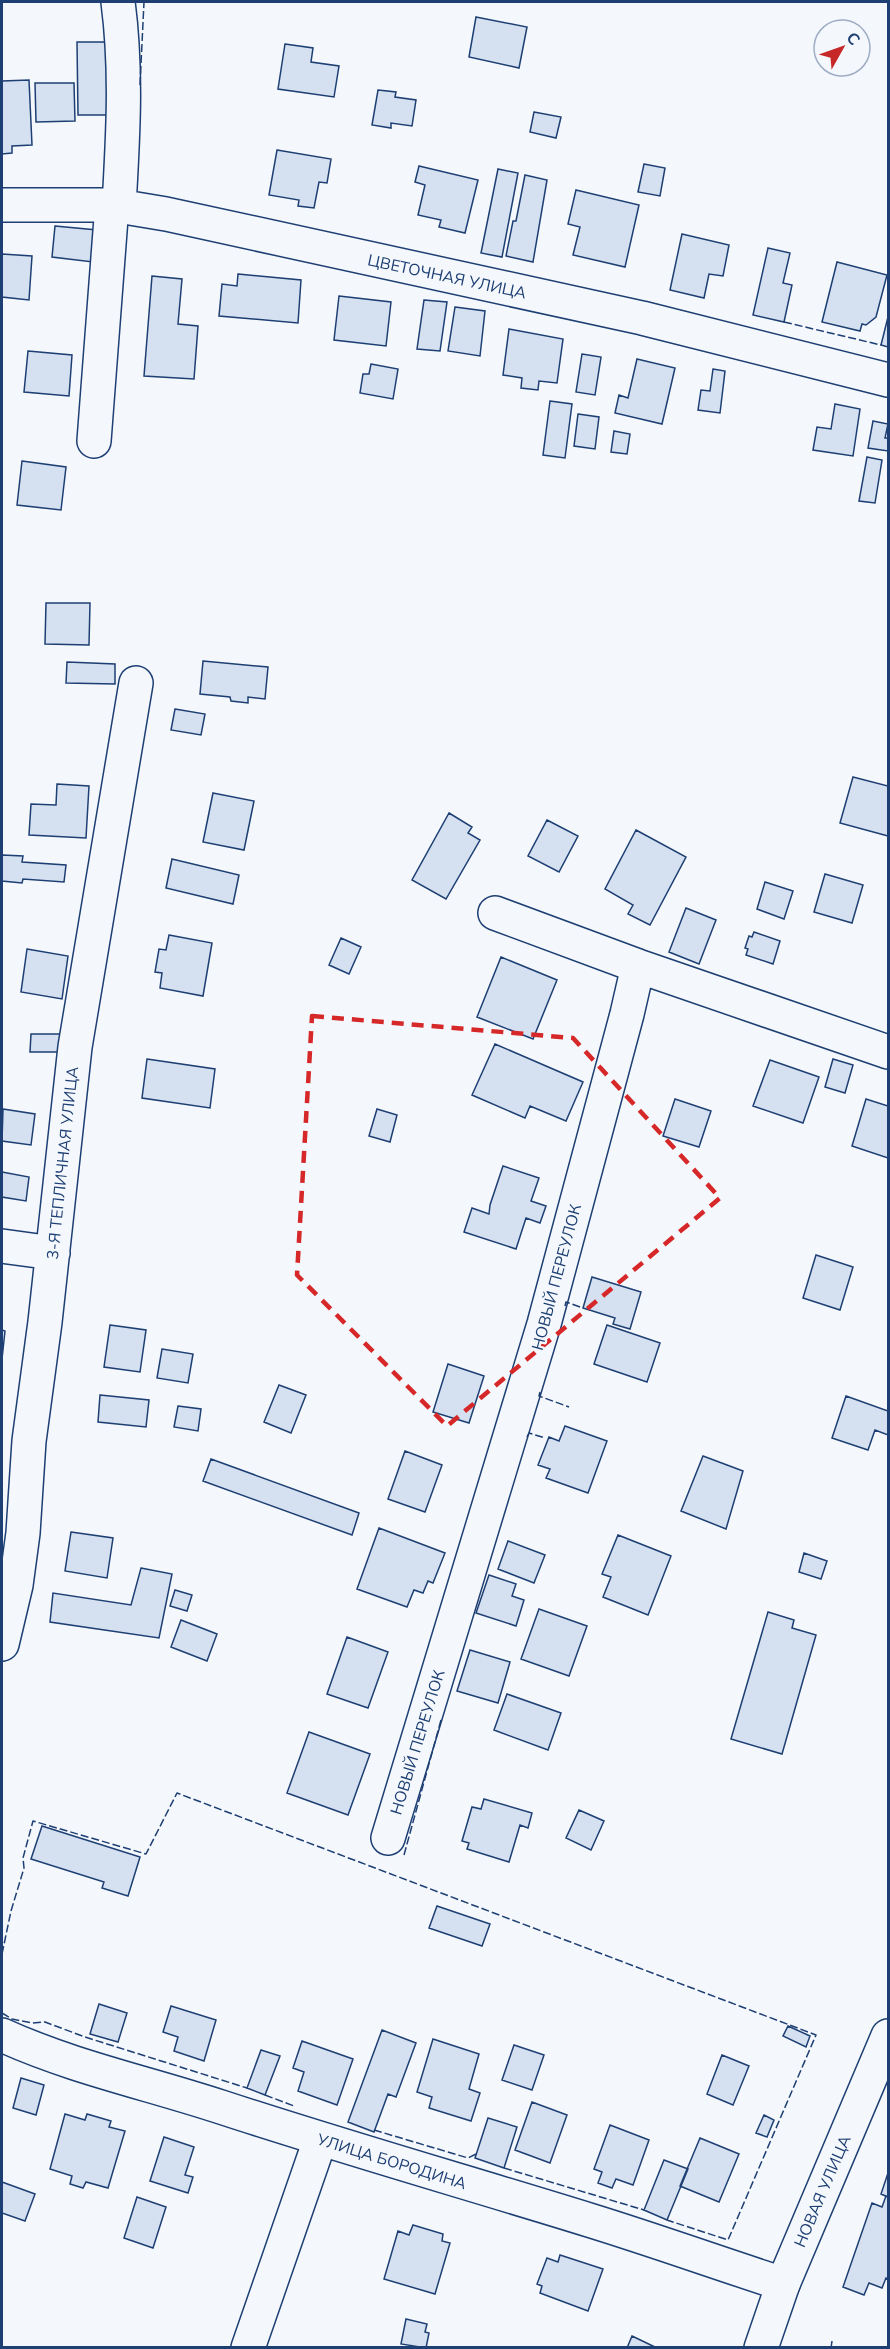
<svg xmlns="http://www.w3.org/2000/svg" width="890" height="2349" viewBox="0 0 890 2349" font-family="'Nunito Sans',sans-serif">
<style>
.building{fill:#d5e0f0;stroke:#1d3f73;stroke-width:1.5}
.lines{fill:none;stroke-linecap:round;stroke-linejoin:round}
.minor-casing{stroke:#1d3f73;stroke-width:36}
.major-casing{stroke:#1d3f73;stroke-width:36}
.minor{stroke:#f4f7fb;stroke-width:33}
.major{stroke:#f4f7fb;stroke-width:33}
.fence{stroke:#1d3f73;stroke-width:1.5;stroke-dasharray:8 3;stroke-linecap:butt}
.marked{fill:none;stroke:#d62828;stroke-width:4.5;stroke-dasharray:12 8;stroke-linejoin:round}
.labels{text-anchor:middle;stroke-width:4.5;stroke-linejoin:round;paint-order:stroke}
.street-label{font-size:16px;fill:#1d3f73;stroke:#f4f7fb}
</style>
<rect width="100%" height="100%" fill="#f4f7fb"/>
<path class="building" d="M476 17 527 27 519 68 469 57Z
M77 42H107L108 115H78Z
M285 44 313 48 311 62 339 66 334 97 278 89Z
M29 80 32 145 12 146V153L2 154V81Z
M35 83H74L75 121 36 122Z
M378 90 396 92 395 97 416 100 412 126 391 123V128L372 125Z
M534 112 561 117 556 138 530 132Z
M277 150 331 159 327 183 319 182 314 208 298 206 299 200 269 195Z
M644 164 665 168 660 196 638 192Z
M419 166 478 180 465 233 439 227 441 220 418 215 425 185 415 182Z
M498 169 518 173 502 257 481 253Z
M525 175 547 180 533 262 506 256 513 221H516Z
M576 190 639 205 625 267 573 255 580 227 568 224Z
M55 226 97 230 93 262 52 257Z
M682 234 729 245 723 276 709 274 704 298 670 290Z
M768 248 790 253 783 283 792 285 784 322 753 315Z
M2 254 32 256 29 300 2 297Z
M837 262 887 275 876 317 866 325 862 324 860 331 822 322Z
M238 274 301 280 298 323 219 316 222 284 237 286Z
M152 276 182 279 178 324 198 326 194 379 144 376Z
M339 296 391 302 386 346 334 340Z
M424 300 447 302 440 351 417 349Z
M455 307 485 311 480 356 448 351Z
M888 317V347L881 345Z
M509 329 563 339 557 383 539 381 538 390 521 388 522 378 503 375Z
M28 351 72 355 69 396 24 392Z
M582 354 601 357 595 395 576 392Z
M637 359 675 368 662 424 615 413 619 395 628 398Z
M371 364 398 369 393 399 360 393 363 374H369Z
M713 369 725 371 720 413 698 410 701 390 710 391Z
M550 401 572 404 565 458 543 455Z
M835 404 860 409 853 456 813 450 817 427 831 429Z
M578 414 599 417 595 449 574 446Z
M873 421 888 424 885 438H888V451L868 448Z
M614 431 630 434 627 454 611 452Z
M867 457 882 460 875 503 859 501Z
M22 461 66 467 61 510 17 505Z
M46 603H90L89 645 45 644Z
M203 661 268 667 265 699 248 697V703L231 701 230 697 200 694Z
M67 662 115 664V684L66 683Z
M175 709 205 714 201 735 171 730Z
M853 777 888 786V836L840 823Z
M57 784 89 786 86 838 29 835 31 804 56 805Z
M213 793 254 801 244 850 203 842Z
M449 813 472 827 468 833 480 840 446 899 412 880Z
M547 820 578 836 559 872 528 856Z
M636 830 686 857 650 925 628 914 633 905 605 889Z
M2 855 23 856 22 862 66 865 64 882 23 879 22 883 2 881Z
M172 859 239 875 233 904 166 888Z
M825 874 863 885 852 923 814 912Z
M765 882 793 891 784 919 757 909Z
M686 908 716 920 699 964 669 952Z
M754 932 780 941 773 964 746 955 748 949 745 948 749 936 752 937Z
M169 935 212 943 203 996 160 988 162 973 155 972 159 949 166 950Z
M341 938 361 947 349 974 329 965Z
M27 949 68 956 62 999 21 992Z
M501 957 557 980 533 1039 477 1017Z
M31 1034H63V1052H30Z
M495 1044 583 1082 566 1121 530 1106 525 1118 472 1095Z
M147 1059 215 1069 210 1108 142 1098Z
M833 1059 853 1065 845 1093 825 1087Z
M770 1060 819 1077 803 1123 753 1106Z
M675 1099 711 1111 699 1147 663 1136Z
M866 1099 888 1106V1158L852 1146Z
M3 1109 35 1114 31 1145 2 1141Z
M377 1109 397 1115 390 1142 369 1136Z
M503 1166 539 1178 531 1201 546 1206 540 1223 526 1218 516 1249 464 1232 472 1208 489 1214 490 1205Z
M2 1172 29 1177 26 1201 2 1197Z
M816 1255 853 1267 840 1310 803 1298Z
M592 1277 641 1292 630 1329 613 1324 615 1318 583 1308Z
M110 1325 146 1330 140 1372 104 1367Z
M607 1325 660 1343 647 1382 594 1364Z
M2 1330 5 1331 2 1359Z
M162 1349 193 1354 188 1383 157 1378Z
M448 1364 484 1376 469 1423 433 1412Z
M279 1385 306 1395 291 1433 264 1422Z
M100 1395 149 1400 146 1427 98 1422Z
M846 1396 888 1411V1435L875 1430 868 1450 832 1438Z
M178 1406 201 1409 198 1431 174 1427Z
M565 1426 607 1441 588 1493 546 1478 550 1469 538 1465 549 1437 559 1441Z
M405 1451 442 1465 425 1512 388 1499Z
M703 1456 743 1471 726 1529 681 1511Z
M211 1459 359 1513 352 1535 203 1481Z
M379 1528 445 1553 433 1583 428 1581 423 1593 414 1590 407 1607 357 1589Z
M71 1532 113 1538 107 1578 65 1571Z
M618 1535 671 1556 648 1615 603 1597 611 1577 602 1574Z
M508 1541 545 1555 534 1583 498 1569Z
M804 1553 827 1561 821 1579 799 1572Z
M141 1568 172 1574 159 1638 50 1622 53 1593 131 1605Z
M489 1575 516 1584 512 1596 524 1600 516 1626 476 1613Z
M175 1590 192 1595 187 1611 170 1606Z
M539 1609 587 1626 569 1676 521 1659Z
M768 1612 794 1620 792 1628 816 1635 782 1754 731 1739Z
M181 1620 217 1634 207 1661 171 1647Z
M347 1637 388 1652 368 1708 327 1694Z
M470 1650 510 1662 498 1703 457 1691Z
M507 1694 561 1713 548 1750 494 1730Z
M309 1732 370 1754 348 1815 287 1793Z
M484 1799 532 1813 528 1828 520 1825 509 1862 467 1849 469 1843 462 1841 472 1807 481 1809Z
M579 1810 604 1821 591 1850 566 1838Z
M42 1826 140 1857 128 1896 102 1888 104 1882 31 1859Z
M437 1906 490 1924 482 1946 429 1928Z
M99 2004 127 2013 118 2042 90 2034Z
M171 2006 216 2020 204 2061 174 2051 178 2037 163 2032Z
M788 2026 810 2036 806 2047 783 2036Z
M382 2030 416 2043 396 2097 388 2094 374 2132 348 2122Z
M433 2039 479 2054 469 2089 480 2093 471 2121 429 2108 432 2097 417 2092Z
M302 2041 353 2059 337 2105 298 2091 304 2072 293 2068Z
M514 2045 544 2055 532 2090 502 2080Z
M261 2050 280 2056 265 2095 247 2088Z
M722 2055 749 2066 733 2105 707 2094Z
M21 2078 44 2085 36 2115 13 2108Z
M532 2102 567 2115 550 2163 515 2150Z
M65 2114 85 2120 87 2114 111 2121 109 2127 125 2131 108 2188 86 2182 83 2188 70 2184 72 2176 50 2169Z
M764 2115 774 2120 767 2137 756 2133Z
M488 2118 517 2127 504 2168 475 2158Z
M610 2125 649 2140 633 2185 616 2179 612 2188 598 2183 602 2172 594 2169Z
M164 2137 194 2147 185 2175 193 2177 188 2193 150 2181Z
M700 2138 739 2154 719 2202 680 2186Z
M664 2160 688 2169 667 2220 644 2210Z
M888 2173V2197L881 2194Z
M2 2182 35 2194 25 2221 2 2213Z
M886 2196 888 2197V2279L886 2278 882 2288 869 2283 864 2295 843 2287 872 2203 882 2207Z
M137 2197 166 2207 153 2248 124 2238Z
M413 2225 443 2234 442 2241 450 2243 435 2294 384 2279 398 2231 409 2235Z
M560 2255 603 2269 588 2311 540 2293 542 2286 537 2284 547 2258 558 2262Z
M406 2319 427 2324 425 2332 429 2333 426 2348 401 2344Z
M632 2336 657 2348H627Z"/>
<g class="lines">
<defs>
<path id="minor" d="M118 2C127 70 123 137 119 206
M2 205H112L166 214 642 318 888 380
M94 441 112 205
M495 913 638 966
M2 1246 53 1253
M2 1644 16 1585 23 1533 29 1441 45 1322 75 1047 136 683
M388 1838 544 1324 627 1014 638 966 888 1052
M2 2035C72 2067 148 2083 221 2107 343 2147 466 2182 589 2220 654 2240 718 2263 783 2284
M248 2348 320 2140"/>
<path id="major" d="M761 2348 783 2284 888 2036"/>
</defs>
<use href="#minor" class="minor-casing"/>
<use href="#major" class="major-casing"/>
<use href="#minor" class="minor"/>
<use href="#major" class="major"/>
<path class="fence" d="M140 85 144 2
M784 322 881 345
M565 1306 566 1302 583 1308
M540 1392 539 1396 569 1407
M527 1437 529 1433 545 1438
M404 1855 441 1720
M2 1954 11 1911 24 1868 23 1858 33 1821 146 1854 177 1793 816 2035 728 2240 667 2220
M2 2013 12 2019 32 2023 45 2022 85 2037 247 2088
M265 2095 294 2106
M374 2130 468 2158 476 2154
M504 2168 644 2210
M831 2348 832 2341"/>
</g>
<path class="marked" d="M312 1016 573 1038 720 1198 447 1426 297 1275Z"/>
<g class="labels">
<g class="street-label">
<text transform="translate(447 276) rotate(12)" y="6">ЦВЕТОЧНАЯ УЛИЦА</text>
<text transform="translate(62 1163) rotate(-84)" y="6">3-Я ТЕПЛИЧНАЯ УЛИЦА</text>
<text transform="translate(556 1277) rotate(-75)" y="6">НОВЫЙ ПЕРЕУЛОК</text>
<text transform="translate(417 1742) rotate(-73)" y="6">НОВЫЙ ПЕРЕУЛОК</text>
<text transform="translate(392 2161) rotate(17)" y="6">УЛИЦА БОРОДИНА</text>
<text transform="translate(822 2191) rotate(-67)" y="6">НОВАЯ УЛИЦА</text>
</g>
</g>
<rect width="890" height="2349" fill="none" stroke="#1d3f73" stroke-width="6"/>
<g transform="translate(842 48) rotate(50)"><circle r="28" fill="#f4f7fb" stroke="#9eadc5" stroke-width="1.5"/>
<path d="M0-4.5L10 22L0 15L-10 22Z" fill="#c62828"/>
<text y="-9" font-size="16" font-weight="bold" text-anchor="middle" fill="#1d3f73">С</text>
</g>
</svg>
